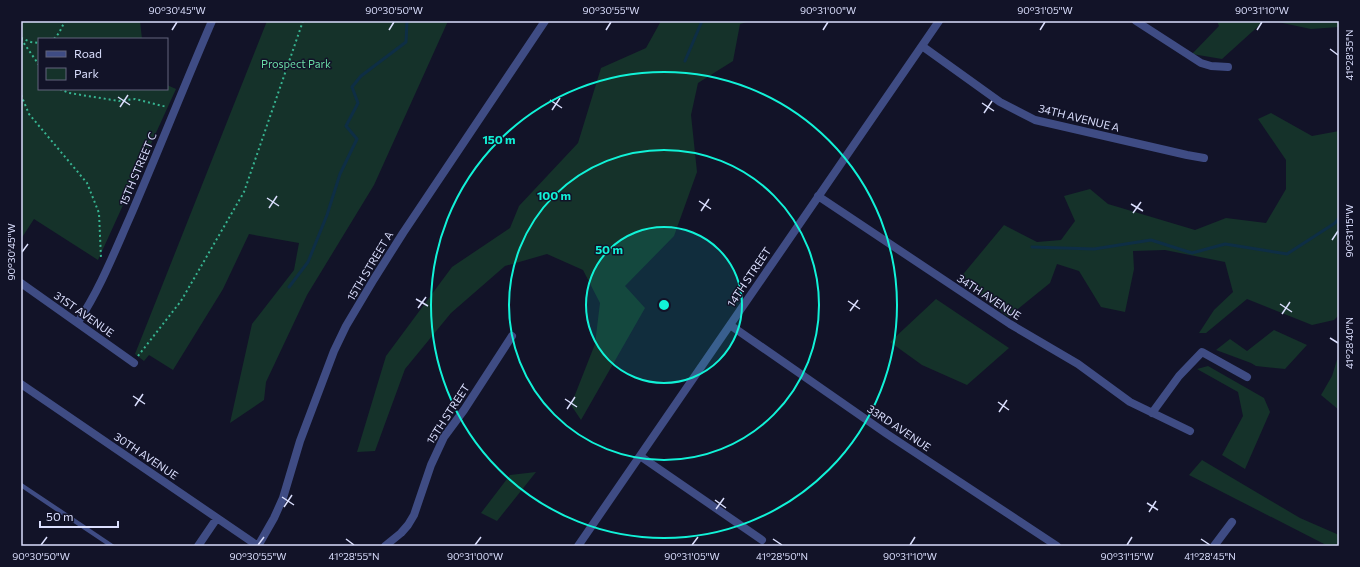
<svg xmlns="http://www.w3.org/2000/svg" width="1360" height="567" viewBox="0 0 1360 567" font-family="Commissioner,sans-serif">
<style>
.green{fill:#15322a}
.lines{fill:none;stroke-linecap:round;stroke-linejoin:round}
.stream{stroke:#0e2e45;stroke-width:3}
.path{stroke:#37b491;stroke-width:2;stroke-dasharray:2 3;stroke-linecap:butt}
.lane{stroke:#3f4c84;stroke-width:4.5}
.street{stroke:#3f4c84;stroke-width:8}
.ticks{fill:none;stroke:#dadefd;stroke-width:1.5}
.ring{fill:none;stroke:#11f2d7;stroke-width:2}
.labels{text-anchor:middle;stroke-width:3;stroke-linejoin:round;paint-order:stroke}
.park-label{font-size:11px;fill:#69daa5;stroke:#121328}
.street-label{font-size:11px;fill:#dadefd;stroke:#121328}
.centre{fill:#11f2d7;stroke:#121328;stroke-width:2}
.ring-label{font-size:12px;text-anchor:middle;font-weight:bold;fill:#11f2d7;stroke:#121328;stroke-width:3;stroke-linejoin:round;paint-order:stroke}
.neatline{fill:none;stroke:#dadefd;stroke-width:1.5}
.ticks-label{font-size:10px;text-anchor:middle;fill:#dadefd}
</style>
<rect width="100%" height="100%" fill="#121328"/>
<path class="green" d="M21 21H140L142 39H39V89H167V85L176 89 98 260 34 219 21 239V128L22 127 21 124Z
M267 21H448L374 185 307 295 266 382 264 400 230 423 252 324 294 270 299 243 249 234 223 289 173 370 149 355 144 361 135 354Z
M661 21H751L740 24 733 61 698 83 691 115 697 172 674 236 625 286 645 308 581 420 571 405 595 344 600 303 583 270 547 254 505 266 451 313 405 369 375 451 357 452 386 356 452 267 510 228 519 206 578 143 601 68 646 48Z
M1217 21H1264L1222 59 1192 54 1219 26Z
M1273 21H1339V27L1311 29Z
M1271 113 1312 136 1339 131V315L1334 320 1312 325 1247 299 1206 333H1199L1214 310 1233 292 1225 262 1165 250 1133 251 1134 269 1125 312 1101 307 1079 271 1057 264 1050 283 1008 317 960 278 1004 225 1037 242 1061 240 1075 221 1064 196 1090 189 1108 204 1195 230 1226 218 1266 223 1286 189V160L1258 119Z
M936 299 1009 348 967 385 922 365 890 342Z
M1274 330 1307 345 1285 369 1256 366 1251 363 1216 350 1230 339 1247 351Z
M1337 360H1339V410L1321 395 1332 376Z
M1208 366 1264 398 1270 412 1245 469 1222 455 1243 416 1238 392 1197 369Z
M1202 460 1300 518 1339 535V546H1328L1189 475Z
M536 472 497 521 481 513 510 475Z"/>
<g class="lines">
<path class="stream" d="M685 61 702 21
M1032 247 1094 249 1151 240 1192 253 1225 244 1287 254 1335 223 1339 218
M289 287 308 262 327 215 340 174 357 139 346 126 358 103 352 87 361 76 406 42 407 21"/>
<path class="path" d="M21 38 31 42 39 43
M21 39 39 65
M54 39 59 33 65 21
M60 89 69 93 119 101 135 99 167 107
M21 95 29 114 87 183 99 213 101 258
M138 356 181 301 244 192 303 21"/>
<path class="lane" d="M21 485 112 546"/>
<path class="street" d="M1136 21 1201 63 1211 66 1228 67
M922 46 1000 102 1035 120 1187 155 1204 158
M818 196 1010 324 1078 364 1130 402 1190 431
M21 283 134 363
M78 322C100 289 114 253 130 217 158 152 184 86 212 21
M730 325 887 434 1057 546
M21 384 258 546
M1152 413 1179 376 1202 352 1247 377
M640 456 762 540
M198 546 217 518
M258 546 274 518 283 498 300 441 334 351 346 326 374 279 403 233 545 21
M385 546 401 533 408 525 414 515 431 465 444 437 464 410 512 336
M578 546 939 21
M1214 546 1232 522"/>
</g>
<path class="ticks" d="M172 30 177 22M389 30 394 22M606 30 611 22M823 30 828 22M1040 30 1045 22M1257 30 1262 22M1330 49 1338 55M118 97 130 105M550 100 562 108M982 103 994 111M120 107 128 95M552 110 560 98M984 113 992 101M267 198 279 206M699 201 711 209M1131 204 1143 211M269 208 277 196M701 211 709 199M1133 213 1141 202M1332 240 1338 231M22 252 28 244M416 299 428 306M848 301 860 309M1280 304 1292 312M418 308 426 297M850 311 858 300M1282 314 1290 302M1330 338 1338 343M133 396 145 404M565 399 577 407M998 402 1009 410M135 406 143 394M567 409 575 397M999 412 1007 400M282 497 294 505M715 500 726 508M1147 503 1158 510M284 507 292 495M716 509 724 498M1149 512 1156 501M346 539 354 545M773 539 782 545M1201 539 1210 545M41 545 47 537M258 545 264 537M475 545 481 537M692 545 698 537M910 545 915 537M1127 545 1132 537"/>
<circle cx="664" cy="305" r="78" fill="#11f2d7" fill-opacity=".12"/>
<g class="ring">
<circle cx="664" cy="305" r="78"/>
<circle cx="664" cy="305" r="155"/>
<circle cx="664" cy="305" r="233"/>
</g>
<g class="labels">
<g class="park-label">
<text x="296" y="68">Prospect Park</text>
</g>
<g class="street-label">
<text transform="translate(1079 118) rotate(14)" y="4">34TH AVENUE A</text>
<text transform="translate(138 169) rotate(-67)" y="4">15TH STREET C</text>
<text transform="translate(370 266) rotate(-59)" y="4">15TH STREET A</text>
<text transform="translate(749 277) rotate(-56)" y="4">14TH STREET</text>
<text transform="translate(989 297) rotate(33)" y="4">34TH AVENUE</text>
<text transform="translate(84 314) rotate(35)" y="4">31ST AVENUE</text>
<text transform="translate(448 414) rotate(-57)" y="4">15TH STREET</text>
<text transform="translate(899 428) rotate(34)" y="4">33RD AVENUE</text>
<text transform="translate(146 456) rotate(34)" y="4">30TH AVENUE</text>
</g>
</g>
<circle cx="664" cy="305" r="6" class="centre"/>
<g class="ring-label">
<text x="499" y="144">150 m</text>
<text x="554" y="200">100 m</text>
<text x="609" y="254">50 m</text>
</g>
<rect width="1360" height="567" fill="none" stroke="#121328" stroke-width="44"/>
<rect x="38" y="38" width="130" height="52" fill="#121328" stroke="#62647d"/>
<rect x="46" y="51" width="20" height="6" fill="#3f4c84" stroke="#62647d"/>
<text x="74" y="58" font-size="12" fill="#dadefd">Road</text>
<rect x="46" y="68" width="20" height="12" fill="#15322a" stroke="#62647d"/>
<text x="74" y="78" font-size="12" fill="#dadefd">Park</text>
<path d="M40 521v6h78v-6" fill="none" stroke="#dadefd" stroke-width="2"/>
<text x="46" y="521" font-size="12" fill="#dadefd" stroke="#121328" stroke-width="3" paint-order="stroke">50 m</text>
<rect x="22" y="22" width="1316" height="523" class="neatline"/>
<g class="ticks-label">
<text x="177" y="14">90°30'45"W</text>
<text x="394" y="14">90°30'50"W</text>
<text x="611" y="14">90°30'55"W</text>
<text x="828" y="14">90°31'00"W</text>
<text x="1045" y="14">90°31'05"W</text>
<text x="1262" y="14">90°31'10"W</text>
<text transform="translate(1349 55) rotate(-90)" y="4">41°28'35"N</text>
<text transform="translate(1349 231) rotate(-90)" y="4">90°31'15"W</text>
<text transform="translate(11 252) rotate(-90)" y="4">90°30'45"W</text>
<text transform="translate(1349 343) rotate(-90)" y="4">41°28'40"N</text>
<text x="41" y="560">90°30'50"W</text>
<text x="258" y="560">90°30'55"W</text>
<text x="354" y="560">41°28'55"N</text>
<text x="475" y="560">90°31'00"W</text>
<text x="692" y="560">90°31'05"W</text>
<text x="782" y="560">41°28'50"N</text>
<text x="910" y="560">90°31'10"W</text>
<text x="1127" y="560">90°31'15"W</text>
<text x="1210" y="560">41°28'45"N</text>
</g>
</svg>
